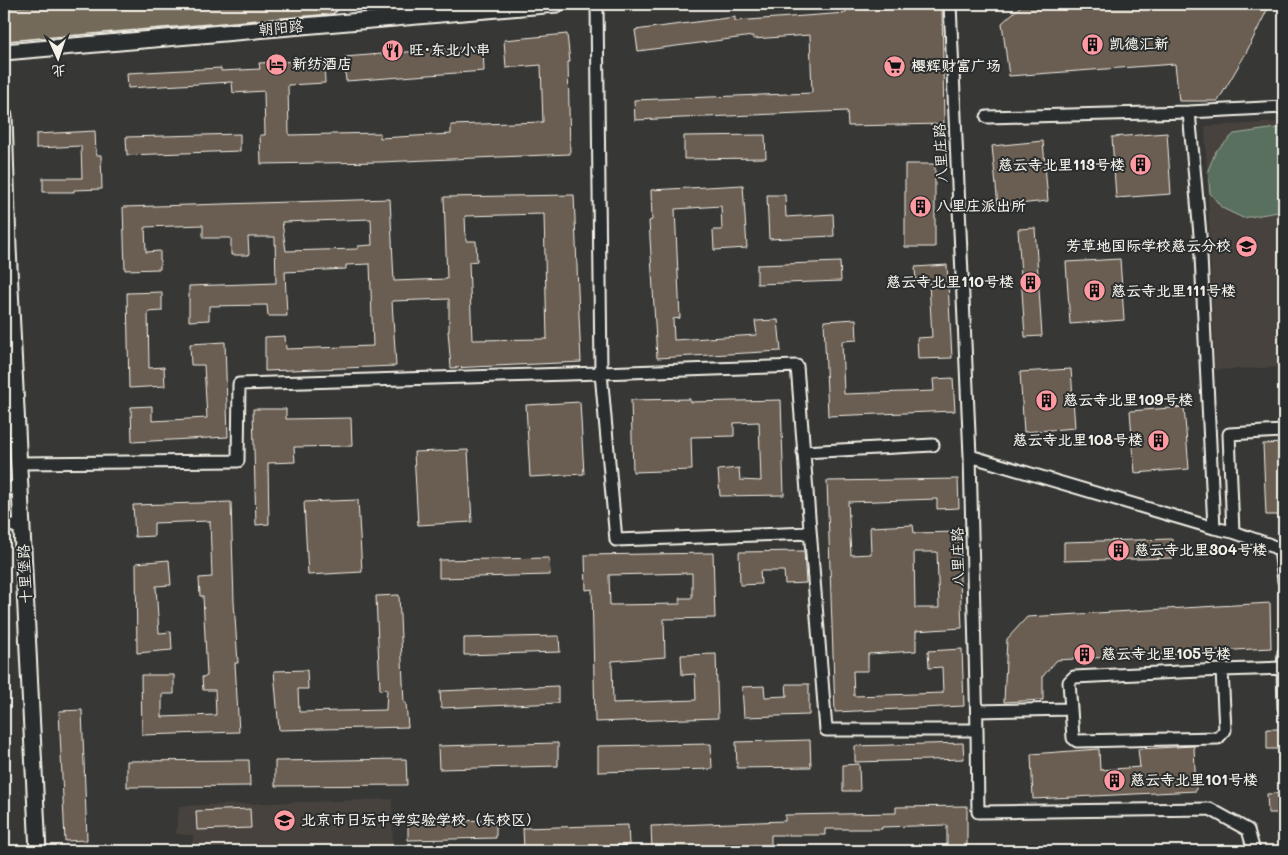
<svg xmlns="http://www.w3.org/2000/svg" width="1288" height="855" viewBox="0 0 1288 855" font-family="Mali,'LXGW WenKai TC',sans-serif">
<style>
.built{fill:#47423d}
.green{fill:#58705d;stroke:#a6b0a2}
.building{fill:#6b5d51;stroke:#f4f1e8;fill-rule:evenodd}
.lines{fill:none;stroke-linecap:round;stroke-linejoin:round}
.minor-casing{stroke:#f4f1e8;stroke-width:15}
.tertiary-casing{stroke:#f4f1e8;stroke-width:19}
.trunk-casing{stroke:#f4f1e8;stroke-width:22}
.minor{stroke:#2a2d2e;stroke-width:11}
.tertiary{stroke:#2a2d2e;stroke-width:15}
.trunk{stroke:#736b5a;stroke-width:19}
.labels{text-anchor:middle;stroke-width:4;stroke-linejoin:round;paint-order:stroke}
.street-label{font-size:15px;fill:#f4f1e8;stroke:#2a2d2e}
.poi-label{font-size:15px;font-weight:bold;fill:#f4f1e8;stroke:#2a2d2e;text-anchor:start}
</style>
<rect width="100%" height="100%" fill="#373735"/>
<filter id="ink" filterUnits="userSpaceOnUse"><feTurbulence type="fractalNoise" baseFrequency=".02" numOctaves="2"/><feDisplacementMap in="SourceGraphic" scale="10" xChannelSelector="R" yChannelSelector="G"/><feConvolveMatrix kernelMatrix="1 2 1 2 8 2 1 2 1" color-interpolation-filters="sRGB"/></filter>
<g filter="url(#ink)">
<path class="built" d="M1284 122V367L1215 370 1205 126Z
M392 799 393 851H191L193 835 176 834 179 806Z"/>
<path class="green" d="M1284 127V211L1243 218 1222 208 1210 193 1208 170 1216 151 1234 134Z"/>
<path class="building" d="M1023 4H1270L1246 53 1218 101H1179L1175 64 1009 76 1002 23Z
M942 6 944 124 848 126 847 111 635 120 634 100 812 93 810 35 753 39V36L638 51 635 30 735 17V21L846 13V8Z
M567 34 570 62H568L570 154 381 162 261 164 260 135H265L264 91 233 93 232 82 128 88 127 73 221 68V71L260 69 259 63 324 60 325 83 288 85 289 135 380 133V138L451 134V125L543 122 541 65 506 68 504 40Z
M483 46 484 71 346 81 344 57Z
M95 131 96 155H101L102 189 74 190V192H43V178H82L81 146 36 148V134Z
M1167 133 1171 194 1116 198 1112 137Z
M240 134V151L127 155 126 137Z
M765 135 766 158 684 159V136Z
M1043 141 1048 201 998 206 992 146Z
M905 164H935V247H905Z
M743 185 747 248 714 250 713 230H722L721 206 675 209 680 318 673 319 674 340 757 335 755 321 778 320 781 351 657 358 649 221 652 220 651 190Z
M574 195 581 362 451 368 448 331H449V299L392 301 396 366 265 371V337L285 336 286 349 373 346 370 264 346 265V269L285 272 287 316H268L267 305 209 306V320L189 321V286L276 283 275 237H248L249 255H231V238H203V225L145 227 146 252 160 251V269L125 270 123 207 390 199 394 281 447 279 444 197ZM544 214 547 339 472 340 469 262 477 261 476 241H466L465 216ZM371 219 372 245 358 246V249L286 251 282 222Z
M767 195H785L786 217 833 214 834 236 769 239Z
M1035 228 1042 336 1025 337 1018 229Z
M1120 259 1124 320 1070 324 1066 262Z
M840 262 841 281 757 284V265Z
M947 265 952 358 918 359 917 338 932 337 929 282 916 283 915 267Z
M162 292V311L148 312 149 368 164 367 165 386 129 388 127 293Z
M856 319 857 340 842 341 844 394 934 391 933 379 953 378 955 411 828 416 824 321Z
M225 342 228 437 132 442 131 407 152 406V421L207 418 204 365H191L190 344Z
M1071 369 1075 428 1024 432 1020 372Z
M690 399V402L781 400 784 495 720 496 718 470 739 468 740 480 761 481 759 422 734 423V436L691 437 692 470 633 472 631 400Z
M580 402 584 474 530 477 526 405Z
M1184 407 1189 469 1135 473 1130 411Z
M253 409H286V419L351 418 352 446 294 447 295 462 268 463 269 524 256 525Z
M1284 443V515H1266L1263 444Z
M468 450 472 522 418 525 414 452Z
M958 479 959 508 937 509V499L848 502 851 555 871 554 870 527 913 525 914 533 958 532 962 628 916 631V651L868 654V671H853L854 696 943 693 942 667 929 668 928 651 962 649 964 706 835 712 827 481ZM914 552H937L939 608H915Z
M358 500 362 572 308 575 304 502Z
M231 502 234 602 238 663H235L239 732 142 735 141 675H174V694H162V717L216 715 215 690H203L202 677 207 676 203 596H200L199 578 212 577 210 521 154 523V536L135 537 133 505Z
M1172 539 1173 558 1064 561V542Z
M804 551 806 583 785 584 784 571H760L761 584 740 585 739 552Z
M713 553 715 618 664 619 665 657 612 661 613 703 696 700 695 674 682 675 681 655 716 654 718 718 595 722 592 589 586 590 585 555ZM692 573V598H680V604L610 605 609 575Z
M549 558 550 575 439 578V560Z
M169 560 171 585 156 586 159 633 171 632 172 650 137 653 136 563Z
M399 595 404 703H406L408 727 279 730 274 671 307 670 308 689H298L299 712 386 710 387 689 380 690 376 596Z
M1270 603 1271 648 1057 660 1043 676V700L1004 702 1007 639 1027 617Z
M559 636 560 652 464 655V638Z
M786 684H809V715L744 717 742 687 764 686 765 697 787 696Z
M558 686V703L441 708 440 691Z
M82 710 87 840 65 841 59 711Z
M1267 729H1284V749H1267Z
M810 740 811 767 737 768 736 742Z
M558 743V766L439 769 438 746Z
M963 743 964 759 855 762V746Z
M711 744 712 769 598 772V746Z
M1194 746 1196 791 1033 799 1031 754 1099 749 1100 770 1140 767 1138 749Z
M406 759 407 785 275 786V761Z
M249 760 250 786 127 787V761Z
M859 764 860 791H843V765Z
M1284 793V813H1268L1267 794Z
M967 806V851H947V825L882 827V829H825V835H771V845L652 849 651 826 785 821V815L896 813V807Z
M250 809 251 828 197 830 196 811Z
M496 820V838L408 840V822Z
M628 825 629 845 524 849 523 828Z"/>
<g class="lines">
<defs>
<path id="minor" d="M950 4 970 456 977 730 978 812 1210 809 1248 830 1254 851
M987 117 1189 112
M803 452 933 445
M970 456 1214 528 1200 235 1189 112 1284 107
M20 463 238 461 239 384 601 373 597 4
M4 492 21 483
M4 523 23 529
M1214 528 1233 532 1229 434 1284 431
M1233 532 1268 544 1280 550 1284 581
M810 533 616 540 601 373 797 366 826 730H977
M1284 653 1283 668 1284 708
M1071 709 1069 682 1074 677 1222 670
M977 711 1071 709 1073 738 1077 741 1218 738 1225 730 1222 670 1283 668"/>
<path id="tertiary" d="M4 52 557 4
M4 116 8 248 38 851"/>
<path id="trunk" d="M4 18 173 4
M4 31 329 4"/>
</defs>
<use href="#minor" class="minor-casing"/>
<use href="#tertiary" class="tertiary-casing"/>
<use href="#trunk" class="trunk-casing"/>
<use href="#minor" class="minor"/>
<use href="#tertiary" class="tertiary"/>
<use href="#trunk" class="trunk"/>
</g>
</g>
<defs>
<symbol id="building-disc" viewBox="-11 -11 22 22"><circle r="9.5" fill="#ff9aa2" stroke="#2a2d2e"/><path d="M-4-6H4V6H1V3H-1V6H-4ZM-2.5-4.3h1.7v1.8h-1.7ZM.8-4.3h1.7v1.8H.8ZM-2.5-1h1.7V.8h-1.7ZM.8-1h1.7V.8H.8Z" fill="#111"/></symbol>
<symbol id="restaurant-disc" viewBox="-11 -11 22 22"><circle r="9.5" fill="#ff9aa2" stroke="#2a2d2e"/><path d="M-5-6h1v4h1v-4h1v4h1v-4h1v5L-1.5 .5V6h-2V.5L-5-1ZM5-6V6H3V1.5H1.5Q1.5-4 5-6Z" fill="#111"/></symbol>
<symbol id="hotel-disc" viewBox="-11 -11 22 22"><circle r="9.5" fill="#ff9aa2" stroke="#2a2d2e"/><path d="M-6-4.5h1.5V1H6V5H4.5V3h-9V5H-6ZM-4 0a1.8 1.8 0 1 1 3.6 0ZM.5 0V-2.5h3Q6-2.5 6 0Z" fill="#111"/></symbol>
<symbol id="supermarket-disc" viewBox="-11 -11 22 22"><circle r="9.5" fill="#ff9aa2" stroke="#2a2d2e"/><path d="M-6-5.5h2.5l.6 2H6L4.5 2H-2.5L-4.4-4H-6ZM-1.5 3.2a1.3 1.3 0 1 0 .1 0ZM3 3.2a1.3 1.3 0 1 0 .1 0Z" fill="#111"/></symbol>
<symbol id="school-disc" viewBox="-11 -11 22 22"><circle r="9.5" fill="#ff9aa2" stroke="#2a2d2e"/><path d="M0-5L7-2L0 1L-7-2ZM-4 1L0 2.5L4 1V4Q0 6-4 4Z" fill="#111"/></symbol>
</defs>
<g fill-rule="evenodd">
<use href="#building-disc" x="1080" y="32" width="25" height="25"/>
<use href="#restaurant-disc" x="380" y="38" width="25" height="25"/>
<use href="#hotel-disc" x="264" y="52" width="25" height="25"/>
<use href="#supermarket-disc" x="882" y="54" width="25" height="25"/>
<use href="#building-disc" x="1128" y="152" width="25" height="25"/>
<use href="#building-disc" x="908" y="194" width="25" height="25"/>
<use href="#school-disc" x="1234" y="234" width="25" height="25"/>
<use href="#building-disc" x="1018" y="270" width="25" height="25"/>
<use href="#building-disc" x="1082" y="278" width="25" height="25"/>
<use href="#building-disc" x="1034" y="388" width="25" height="25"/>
<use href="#building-disc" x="1146" y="428" width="25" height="25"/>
<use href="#building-disc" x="1106" y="538" width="25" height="25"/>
<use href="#building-disc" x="1072" y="642" width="25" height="25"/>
<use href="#building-disc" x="1102" y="768" width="25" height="25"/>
<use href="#school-disc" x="272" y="808" width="25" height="25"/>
</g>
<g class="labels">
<g class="street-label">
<text transform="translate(281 28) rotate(-5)" y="5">朝阳路</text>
<text transform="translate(941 153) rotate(-93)" y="5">八里庄路</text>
<text transform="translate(958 557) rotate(-91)" y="5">八里庄路</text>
<text transform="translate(25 574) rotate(-93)" y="5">十里堡路</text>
</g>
<g class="poi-label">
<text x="1109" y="49">凯德汇新</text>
<text x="409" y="55">旺·东北小串</text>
<text x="292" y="69">新纺酒店</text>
<text x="911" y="71">樱辉财富广场</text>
<text x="1125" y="170" text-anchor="end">慈云寺北里113号楼</text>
<text x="936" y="211">八里庄派出所</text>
<text x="1231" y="251" text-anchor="end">芳草地国际学校慈云分校</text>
<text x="1014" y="287" text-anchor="end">慈云寺北里110号楼</text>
<text x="1111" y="296">慈云寺北里111号楼</text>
<text x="1063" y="405">慈云寺北里109号楼</text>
<text x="1143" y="445" text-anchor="end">慈云寺北里108号楼</text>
<text x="1134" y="555">慈云寺北里304号楼</text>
<text x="1101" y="659">慈云寺北里105号楼</text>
<text x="1130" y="785">慈云寺北里101号楼</text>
<text x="301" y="825">北京市日坛中学实验学校（东校区）</text>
</g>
</g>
<rect width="1288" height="855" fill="none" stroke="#2a2d2e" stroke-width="20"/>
<rect x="10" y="10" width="1268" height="835" fill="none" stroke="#f4f1e8" stroke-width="2" filter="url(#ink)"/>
<g transform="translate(58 58) rotate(177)" stroke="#2a2d2e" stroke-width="4" paint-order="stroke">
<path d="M0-4L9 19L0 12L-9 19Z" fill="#f4f1e8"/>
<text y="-8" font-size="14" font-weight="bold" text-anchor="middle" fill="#f4f1e8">北</text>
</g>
</svg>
